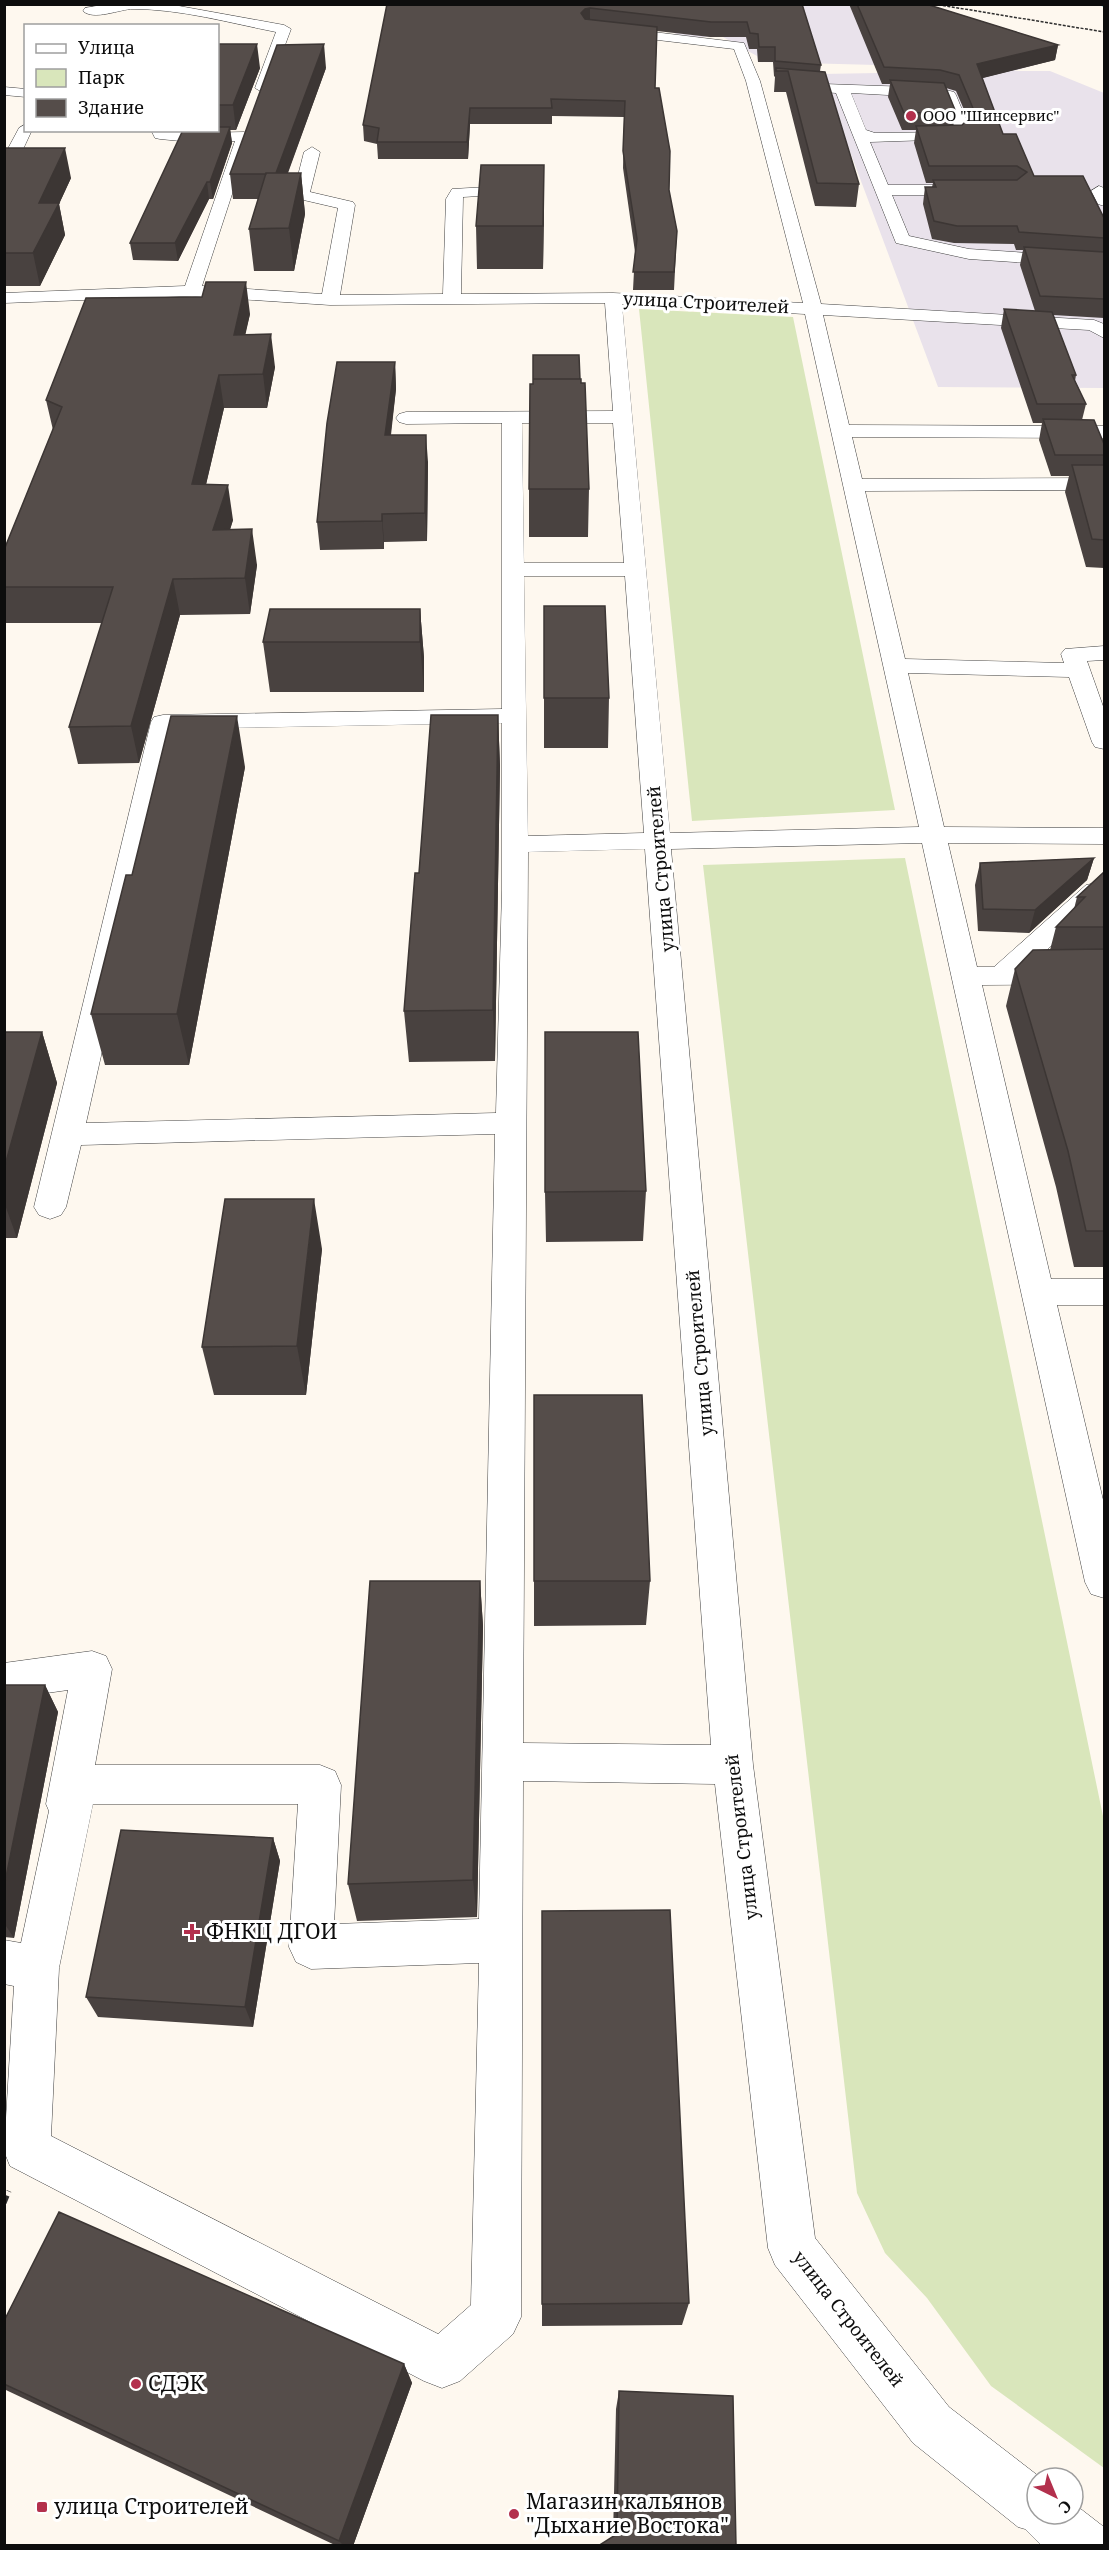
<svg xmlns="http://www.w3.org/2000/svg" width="1109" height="2550" viewBox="0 0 1109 2550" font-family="'Noto Serif',serif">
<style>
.industrial{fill:#e9e2eb}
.green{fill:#d9e6bb}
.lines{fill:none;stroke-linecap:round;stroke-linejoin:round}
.stream{fill:#44a7c3;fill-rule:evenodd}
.minor-casing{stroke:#404040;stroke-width:1}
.path-far1{stroke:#2f2f2f;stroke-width:1.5;stroke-dasharray:3 1.5;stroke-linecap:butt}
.path{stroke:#2f2f2f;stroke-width:5;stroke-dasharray:8 4.5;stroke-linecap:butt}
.minor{fill:#fff;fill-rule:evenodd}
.wall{fill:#494240;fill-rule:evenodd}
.shaded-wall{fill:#3c3634}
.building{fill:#554d4a;stroke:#3c3634;stroke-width:1.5}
.poi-dot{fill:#b3304d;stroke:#fff;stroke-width:2}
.labels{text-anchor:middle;stroke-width:6;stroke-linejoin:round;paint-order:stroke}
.far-poi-label{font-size:15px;fill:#0d0d0d;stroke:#fff;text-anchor:start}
.street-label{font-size:18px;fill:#0d0d0d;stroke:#fff}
.near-poi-label{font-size:21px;fill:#0d0d0d;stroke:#fff;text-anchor:start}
</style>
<rect width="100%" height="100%" fill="#fef8ef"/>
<path class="industrial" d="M592 5H860L1018 49 1038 64 1014 71H1050L1104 93V388L938 387 821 74 993 71 953 67 758 62 757 56 723 37H685Z"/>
<path class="green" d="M639 309 793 317 895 810 692 821Z
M905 858 1104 1821V2468L991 2386 927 2298 885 2253 857 2193 703 865Z"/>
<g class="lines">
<path class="stream" d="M1104 4V7L1096 4Z"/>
<defs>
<path id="minor" d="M108 4 179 6 284 25 291 29 269 88 262 92 255 88 276 32C230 23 181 9 133 9 120 9 94 21 83 11L85 8Z
M612 27 744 43 760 81 821 304 1094 320 1104 324V338L1089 330 823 315 849 425 1104 426V438L852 437 862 479 1104 478V490L865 491 905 659 1064 663 1061 654 1065 649 1104 646V660L1087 661 1104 709V749L1095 747 1092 742 1069 677 908 673 944 827 1104 828V844L948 843 977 967H994L1086 885 1096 883 1104 885V898L1029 966H1104V984L982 985 1051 1279H1104V1305H1057L1104 1504V1598L1091 1594 1085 1582 922 843 671 849 753 1765 815 2238 949 2407 1041 2478H1037V2514H1073V2503L1104 2527V2546H1042L1025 2529 1018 2527 913 2443 775 2265 768 2248 715 1784 523 1781 521 2317 513 2334 460 2381 442 2388 424 2381 10 2166 4 2151 14 1986 4 1984V1940L21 1943 49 1811 46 1804 68 1690 4 1699V1663L92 1651 106 1656 112 1669 95 1765H320L335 1771 341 1785 334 1924 479 1919 495 1134 81 1145 66 1207 61 1215 50 1219 39 1215 34 1207 151 722 154 717 163 715 502 709V423L406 424 399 422 396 418 399 414 406 412 613 411 605 303 330 305 192 296 4 303V293L185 286 235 141 201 143 160 139 155 138 151 130 201 133 244 132 251 136 202 286 322 294 338 208 295 198 293 195 304 152 312 147 320 152 310 192 353 202 355 205 340 295 443 294 446 199 452 189 524 185 532 190 530 193 463 197 461 294 613 293 803 303 746 81 734 49 607 34 605 31ZM622 304 805 314 919 827 670 833ZM522 423H613L624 563H524ZM524 576H625L644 833 528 836ZM502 723V890L496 1113 86 1123 174 729ZM645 849 711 1745 523 1743 528 852ZM93 1804H298L289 1947 296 1962 311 1969 479 1963 471 2305 438 2334 51 2136 59 1968Z
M824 84 938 88 954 92 956 95 970 129 959 139 870 142 888 185H970L978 190 970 195H892L909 236 969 249 1104 258V268L969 259 896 243 836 93 824 92 817 88ZM851 93 943 98 955 128 950 132 875 133 866 130Z
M4 87 26 89V97L4 95Z
M26 124V130H32L12 173 4 178V156L19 128Z
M1099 186 1104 188V206L1098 204 1091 191Z"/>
</defs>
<use href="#minor" class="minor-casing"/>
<path class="path-far1" d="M934 4 1104 32"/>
<path class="path" d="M4 2203 9 2191"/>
<use href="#minor" class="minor"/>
</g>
<path class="wall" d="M387 4H802L821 65 820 71 859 184 856 207 815 206 786 92H774L775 77 774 76 773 62H758L757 49H749L746 37H710L657 31 655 88 669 190 677 231 674 290H633L635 252 623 168 624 117 552 116V124H470L468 159H378L377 144 364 141 363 125Z
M849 4H926L1058 45 1055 60 982 78 1003 134 1034 176 1104 218V318L1053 315 1076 375 1075 381 1086 404 1082 420 1104 444V568L1086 567 1065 492 1069 476H1051L1039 440 1042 423H1033L1001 328 1004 309 1035 311 1020 265 1023 250H1016L1014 244 954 243 932 239 923 204 925 187H932L933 183H926L914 143 916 130H902L888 97 890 84H882ZM946 88 956 91 968 119 962 125H953L955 110Z
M218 44 260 68 236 130H230L232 143 213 199H209L178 261 133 260 130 243 218 130Z
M326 68 288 173H301L305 214 294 271H254L249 229 258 199H233L230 174Z
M4 148 71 178 59 204 65 235 40 286H4Z
M544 206 543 269H477L476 226Z
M250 314 245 334 275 367 267 408H224L206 484 233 520 230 530 257 565 250 614 180 615 139 763 78 764 69 727 102 623H4V550L53 430 46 400Z
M395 362 396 389 391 435 428 462 427 541 384 542V549L320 550 317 522Z
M580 379 589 489 588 537H529V489Z
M544 606 609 698 608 748H544Z
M420 609 424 658V692H270L263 642Z
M498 715 500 766 495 1061 409 1062 404 1011 419 873Z
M245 767 189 1065H105L91 1014 132 875Z
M1094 858 1087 880 1029 933 978 931 975 885 980 863Z
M1104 872V1267H1074L1056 1187 1006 1006 1015 969 1050 950 1056 927 1074 909 1077 897Z
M4 1032H42L57 1083 17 1238H4Z
M646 1191 643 1241 546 1242 545 1192Z
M322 1249 306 1395H214L202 1347Z
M480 1581 483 1626 477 1917 357 1921 348 1884Z
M534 1581H650L646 1625 534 1626Z
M4 1685H45L58 1712 14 1938 4 1937Z
M273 1838 280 1861 253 2027 98 2017 86 1997Z
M689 2303 682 2325 542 2326V2304Z
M4 2321 404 2364 412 2383 353 2546H337L8 2391 4 2389Z
M619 2391 736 2546 613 2536 616 2409Z"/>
<path class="shaded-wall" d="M590 8V23L585 24 581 13 585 9Z
M257 44 260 68 236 130 233 105Z
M324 44 326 68 278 199 275 174Z
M1058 45 1055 60 975 80 977 64Z
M470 108V124L468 159 467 142Z
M955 110 952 127 949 130 952 112Z
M230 127 232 143 213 199 210 182Z
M65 148 71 178 59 204 65 235 40 286 33 253 39 203Z
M544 165V206L543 269V226Z
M301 173 305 214 294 271 289 228Z
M207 182 209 199 178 261 175 243Z
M246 282 250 314 238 368 234 335Z
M271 334 275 367 267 408 263 374Z
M395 362 396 389 387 463 385 435Z
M219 375 224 408 198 519 192 484Z
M426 435 428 462 427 541 425 513Z
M228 485 233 520 218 565 213 530Z
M382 514 384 542V549L382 521Z
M252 529 257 565 250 614 245 578Z
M173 579 180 615 139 763 131 726Z
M420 609 424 658V692L420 642Z
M498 715 500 766 495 1061 493 1010Z
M237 716 245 767 189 1065 177 1014Z
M1094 858 1087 880 1029 933 1035 910Z
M42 1032 57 1083 17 1238 4 1202V1169Z
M314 1199 322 1249 306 1395 297 1346Z
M480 1581 483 1626 477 1917 473 1880Z
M45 1685 58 1712 14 1938 4 1923V1887Z
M273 1838 280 1861 253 2027 245 2007Z
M404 2364 412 2383 353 2546H344L339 2541Z"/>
<path class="building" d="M387 4H802L821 65 775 61V47H759L758 34 750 33 747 22H711L590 8 585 9 581 13 585 19 657 27 655 88H659L670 151 669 190 677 231 674 272H633L637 239 623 151 625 101 551 99 552 108H470L467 142H377L379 128 363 125Z
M857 4H926L1058 45 977 64 1003 134H1016L1034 176H1083L1104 218V238L1019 232 1017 226H957L934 221 925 187H936L933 180H1017L1027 172 1017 166H929L916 126 962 125 975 113 959 75 940 70 884 67Z
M218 44H257L233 105H218Z
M324 44 276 173H266V174H230L277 45Z
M776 68 825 72 859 184 817 183 788 71H776Z
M890 80 944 83 955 110 952 112 904 113Z
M218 127H230L210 182H207L175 243H130L183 130H218Z
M4 148H65L39 203H59L33 253H4Z
M481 165H544L543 226H476Z
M266 173H301L289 228 249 229Z
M1024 247 1104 252V299L1040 296Z
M206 282H246L234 335 271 334 263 374 219 375 192 484 228 485 213 530 252 529 245 578 173 579 131 726 69 727 113 587H4V550L62 407 46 400 86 298 202 297Z
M1004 309 1052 312 1076 375H1072L1086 404H1037Z
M533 355H579L580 379H533Z
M337 362H395L385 435H426L425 513 382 514V521L317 522 327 423Z
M533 379H581V383H585L589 489H529L530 384H533Z
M1043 419 1094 420 1104 444V455H1055Z
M1072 465H1104V540L1092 539Z
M544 606H605L609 698H544Z
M270 609H420V642H263Z
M431 715H498L493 1010 404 1011 415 873H419Z
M171 716H237L177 1014H91L126 875H132Z
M1094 858 1035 910 983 909 980 863Z
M1104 872V927H1056L1085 897H1077Z
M1104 949V1231H1086L1068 1151 1015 969 1033 950Z
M4 1032H42L4 1169Z
M545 1032H638L646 1191 545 1192Z
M225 1199H314L297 1346 202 1347Z
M534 1395H642L650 1581H534Z
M370 1581H480L473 1880 348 1884Z
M4 1685H45L4 1887Z
M121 1830 273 1838 245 2007 86 1997Z
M670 1910 689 2303 542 2304V1911Z
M59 2212 404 2364 339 2541 4 2384V2321Z
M619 2391 733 2396 736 2546H598L617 2534Z"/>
<g class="poi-dot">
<circle cx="911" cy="116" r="6"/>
<path d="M189 1923h6v6h6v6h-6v6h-6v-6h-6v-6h6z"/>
<circle cx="136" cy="2384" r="6"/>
<rect x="36" y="2501" width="12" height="12" rx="3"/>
<circle cx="514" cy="2514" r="6"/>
</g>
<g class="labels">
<g class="far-poi-label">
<text x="923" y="121">ООО "Шинсервис"</text>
</g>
<g class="street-label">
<text transform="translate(706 303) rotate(3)" y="6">улица Строителей</text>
<text transform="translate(661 869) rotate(-95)" y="6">улица Строителей</text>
<text transform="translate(700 1353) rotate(-95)" y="6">улица Строителей</text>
<text transform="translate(742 1837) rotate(-97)" y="6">улица Строителей</text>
<text transform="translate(848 2319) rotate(52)" y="6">улица Строителей</text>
</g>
<g class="near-poi-label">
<text x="206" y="1939">ФНКЦ ДГОИ</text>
<text x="148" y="2391">СДЭК</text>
<text x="526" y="2509">Магазин кальянов<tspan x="526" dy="24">"Дыхание Востока"</tspan></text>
<text x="54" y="2514">улица Строителей</text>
</g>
</g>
<rect width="1109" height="2550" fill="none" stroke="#0d0d0d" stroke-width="12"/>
<rect x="24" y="24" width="195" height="108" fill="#ffffff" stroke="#9e9e9e" stroke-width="1.5"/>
<rect x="36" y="44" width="30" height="9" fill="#ffffff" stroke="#9e9e9e" stroke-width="1.5"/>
<text x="78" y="54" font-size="18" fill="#0d0d0d">Улица</text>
<rect x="36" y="69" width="30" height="18" fill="#d9e6bb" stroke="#9e9e9e" stroke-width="1.5"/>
<text x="78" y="84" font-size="18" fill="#0d0d0d">Парк</text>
<rect x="36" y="99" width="30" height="18" fill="#554d4a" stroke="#9e9e9e" stroke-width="1.5"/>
<text x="78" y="114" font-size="18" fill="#0d0d0d">Здание</text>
<g transform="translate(1055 2496) rotate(137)"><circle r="28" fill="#ffffff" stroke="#9e9e9e" stroke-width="1.5"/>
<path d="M0-4.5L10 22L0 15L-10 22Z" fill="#b3304d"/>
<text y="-9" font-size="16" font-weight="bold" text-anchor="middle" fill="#0d0d0d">С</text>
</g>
</svg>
